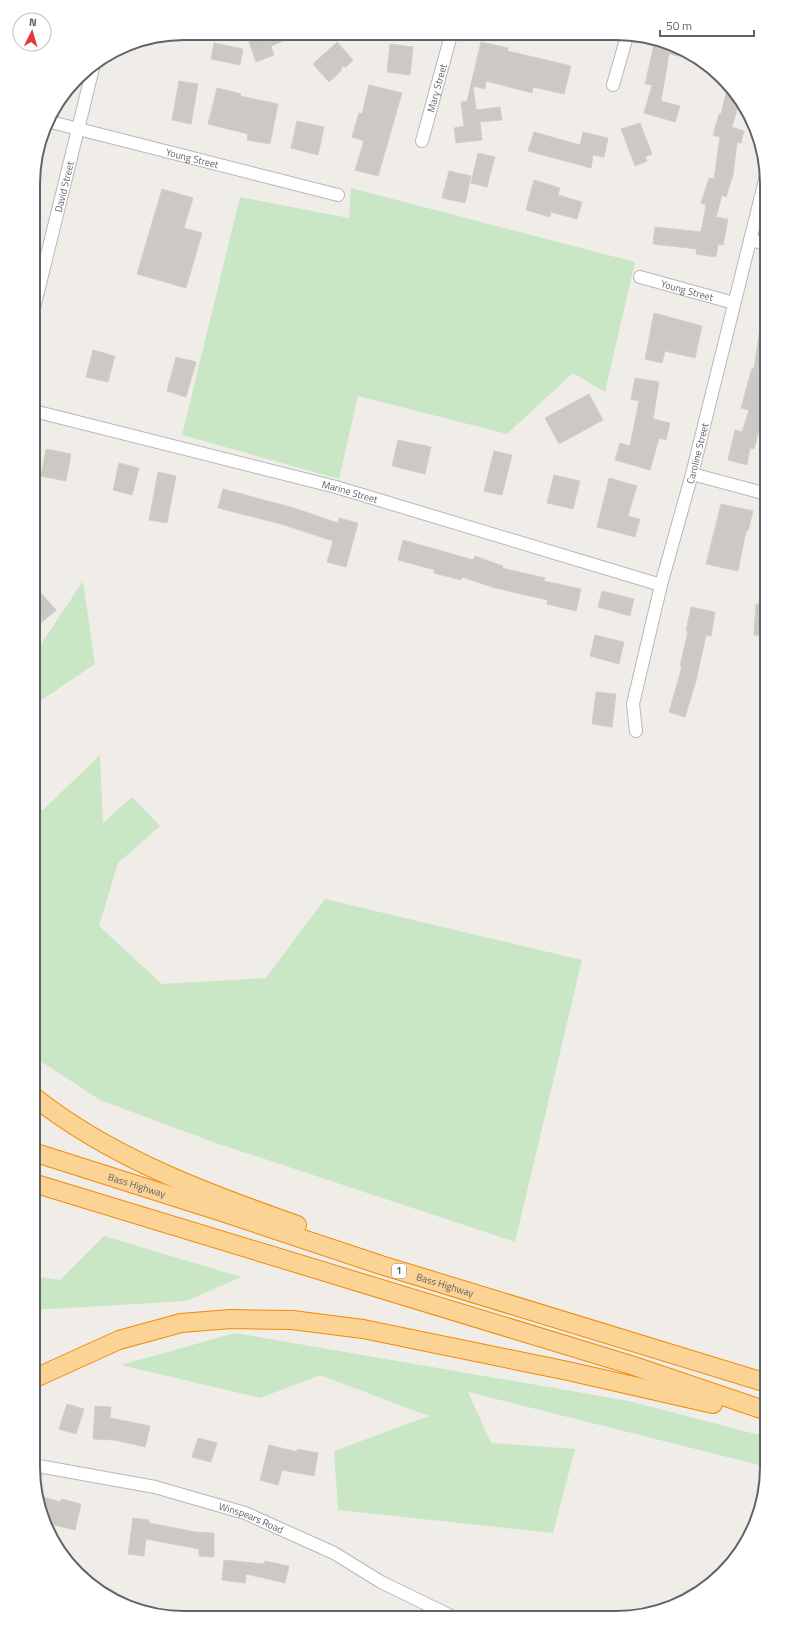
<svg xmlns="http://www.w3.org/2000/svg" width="800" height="1651" viewBox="0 0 800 1651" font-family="'Titillium Web',sans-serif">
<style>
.green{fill:#c9e7c5}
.building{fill:#ccc8c4;stroke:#d5cec6}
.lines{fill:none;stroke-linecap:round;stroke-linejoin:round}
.minor-casing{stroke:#b5b8bb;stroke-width:14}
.highway-casing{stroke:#f38905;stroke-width:20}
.minor{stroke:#fff;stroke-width:12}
.highway{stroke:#fbd394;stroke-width:18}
.labels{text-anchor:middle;stroke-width:3;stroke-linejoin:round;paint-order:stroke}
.shield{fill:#fff;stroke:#8f9295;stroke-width:1}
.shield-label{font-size:9px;font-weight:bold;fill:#5f6467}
.street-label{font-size:10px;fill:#5f6467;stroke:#fff}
.rim{fill:none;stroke:#5f6467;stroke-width:2}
</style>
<rect width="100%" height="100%" fill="#f0ede8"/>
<path class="green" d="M351 188 635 262 605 392 573 373 507 434 358 396 339 479 182 435 240 197 349 218Z
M83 581 95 664 34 705V651L36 652Z
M100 755 103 823 132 797 160 826 118 863 99 926 162 984 266 978 325 899 582 960 515 1242 216 1143 100 1100 42 1062 33 1043 34 808 43 810Z
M104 1236 241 1277 187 1301 33 1310V1276L60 1280Z
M235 1333 629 1401 767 1437V1467L468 1392 491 1443 575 1449 553 1533 338 1510 334 1451 429 1416 320 1375 260 1398 121 1365Z"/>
<path class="building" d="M246 33 300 34 271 46 274 55 256 62Z
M655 40 683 49 694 56V59L669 54 661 101 680 106 675 122 644 113 652 85 645 84Z
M337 42 353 60 346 67 342 66 341 71 329 82 313 64Z
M481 42 508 48V51L571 66 564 94 533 87 532 93 486 81 485 89 473 86 476 110 500 107 502 120 480 122 482 140 456 143 454 128 464 126 461 102 467 101Z
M214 43 243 49 240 65 211 59Z
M390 44 413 47 410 75 387 72Z
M179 81 198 84 191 124 172 120Z
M369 85 402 93 378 176 355 170 364 141 352 137 359 113 362 114Z
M728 85 740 99 732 127 744 131 741 143 737 142 733 175 726 197 722 195 716 217 728 219 723 245 718 244 716 257 696 254 697 249 653 244 655 227 701 232 706 205 701 203 709 178 714 179 720 137 713 135 719 114H721Z
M217 88 241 94 240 96 278 104 270 144 247 140 248 134 208 124Z
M297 121 324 127 318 155 291 148Z
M640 123 652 154 645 157 647 161 635 166 621 129Z
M534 132 580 145 583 132 608 138 604 157 593 155 591 168 528 151Z
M478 153 495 157 487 187 471 183Z
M449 171 471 176 465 203 442 198Z
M534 180 560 188 558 195 582 202 577 219 551 212 550 217 526 210Z
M162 189 193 198 184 228 202 233 186 288 137 274Z
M654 313 702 326 695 358 665 351 662 363 645 359Z
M761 321H767V413L761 431 759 430 754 449 750 448 747 465 728 460 735 430 742 432 749 410 741 408 752 368 754 369Z
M93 350 115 356 108 382 86 377Z
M176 357 196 362 186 397 167 391Z
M635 378 659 382 653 419 670 423 666 440 659 438 650 470 615 460 620 443 630 446 639 401 631 399Z
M589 394 603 420 559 444 545 418Z
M398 440 431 447 425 474 392 466Z
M46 449 71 454 66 481 41 476Z
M494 451 512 455 502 495 484 491Z
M119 463 139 468 132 495 113 490Z
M158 472 176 476 167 523 149 520Z
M554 475 580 481 573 509 547 503Z
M609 478 637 486 628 516 640 519 635 537 597 527Z
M223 489 294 508 338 523 339 518 358 523 346 567 327 562 333 541 281 524 218 508Z
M721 504 753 511 748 531H746L738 571 706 564Z
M403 540 473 560 475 556 503 566 502 568 545 578 544 581 581 589 576 611 547 604 548 600 495 588 462 577 461 580 434 573 435 570 398 560Z
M602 591 634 599 630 616 598 607Z
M40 592 56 610 34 629V597Z
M756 604 767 605V636L754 635Z
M691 607 715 612 711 636 706 635 696 681 685 717 669 712 682 667 680 666 688 631H686Z
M595 635 624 642 619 664 590 656Z
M596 692 616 694 612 727 592 724Z
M67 1404 84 1409 76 1434 59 1429Z
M95 1406 111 1407 110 1418 150 1426 145 1447 115 1440 93 1439Z
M198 1438 217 1443 211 1462 192 1457Z
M269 1445 297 1452V1449L318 1453 314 1476 282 1470 278 1485 260 1480Z
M37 1495 61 1502V1499L81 1504 75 1530 45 1523 38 1506Z
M133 1518 149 1520V1523L196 1532 214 1533V1557L199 1556V1549L146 1539 144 1556 128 1554Z
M224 1560 264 1564 265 1561 289 1566 285 1583 246 1574 245 1583 222 1580Z"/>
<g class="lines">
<defs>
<g id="minor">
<path d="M613 85 627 36"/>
<path id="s1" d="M47 121 338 195"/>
<path id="s2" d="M422 141 451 35"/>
<path d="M750 240 767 244"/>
<path id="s3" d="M640 277 734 303"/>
<path id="s4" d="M34 308 94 64"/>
<path id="s5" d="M34 411 336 487 661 585"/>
<path d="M692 474 767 494"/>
<path id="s6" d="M636 731 633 704 661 585 692 474 766 176"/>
<path id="s7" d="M33 1465 155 1487 245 1513 334 1553 381 1582 453 1617"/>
</g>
<g id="highway">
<path d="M33 1096C109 1157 206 1193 297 1225"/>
<path id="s8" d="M33 1152 225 1213 381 1265 767 1383"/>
<path d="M33 1183 631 1365 767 1411"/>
<path d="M33 1379 119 1340 181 1323 231 1319 292 1320 363 1329 568 1371 713 1404"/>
</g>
</defs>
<use href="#minor" class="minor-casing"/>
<use href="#highway" class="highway-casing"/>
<use href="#minor" class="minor"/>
<use href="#highway" class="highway"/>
</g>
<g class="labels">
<rect class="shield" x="392" y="1264" width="14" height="14" rx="3"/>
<g class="shield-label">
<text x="399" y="1274">1</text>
</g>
<g class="street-label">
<text dy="4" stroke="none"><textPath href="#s2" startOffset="55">Mary Street</textPath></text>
<text dy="4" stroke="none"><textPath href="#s1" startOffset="150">Young Street</textPath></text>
<text dy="4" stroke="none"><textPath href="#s4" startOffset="125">David Street</textPath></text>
<text dy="4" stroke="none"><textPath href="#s3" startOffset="49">Young Street</textPath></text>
<text dy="4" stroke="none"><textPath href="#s6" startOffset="286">Caroline Street</textPath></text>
<text dy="4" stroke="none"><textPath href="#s5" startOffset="326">Marine Street</textPath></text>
<text dy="4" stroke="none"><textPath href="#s8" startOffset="109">Bass Highway</textPath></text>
<text dy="4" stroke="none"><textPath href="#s8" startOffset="433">Bass Highway</textPath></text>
<text dy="4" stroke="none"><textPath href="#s7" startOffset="225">Winspears Road</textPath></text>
</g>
</g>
<path d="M0 0H800V1651H0ZM184 40H616A144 144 0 0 1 760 184V1467A144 144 0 0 1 616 1611H184A144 144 0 0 1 40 1467V184A144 144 0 0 1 184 40Z" fill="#fff" fill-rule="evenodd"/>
<path class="rim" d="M184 40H616A144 144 0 0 1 760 184V1467A144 144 0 0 1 616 1611H184A144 144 0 0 1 40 1467V184A144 144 0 0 1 184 40Z"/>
<g transform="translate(32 32) rotate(5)"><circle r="19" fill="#ffffff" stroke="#bfc1c2"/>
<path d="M0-3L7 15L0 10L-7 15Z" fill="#e63841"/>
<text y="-6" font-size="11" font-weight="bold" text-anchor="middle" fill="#5f6467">N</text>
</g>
<path d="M660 30v6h94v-6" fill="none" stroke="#5f6467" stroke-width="2"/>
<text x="666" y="30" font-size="12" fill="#5f6467" stroke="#ffffff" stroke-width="3" paint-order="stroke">50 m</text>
</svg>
